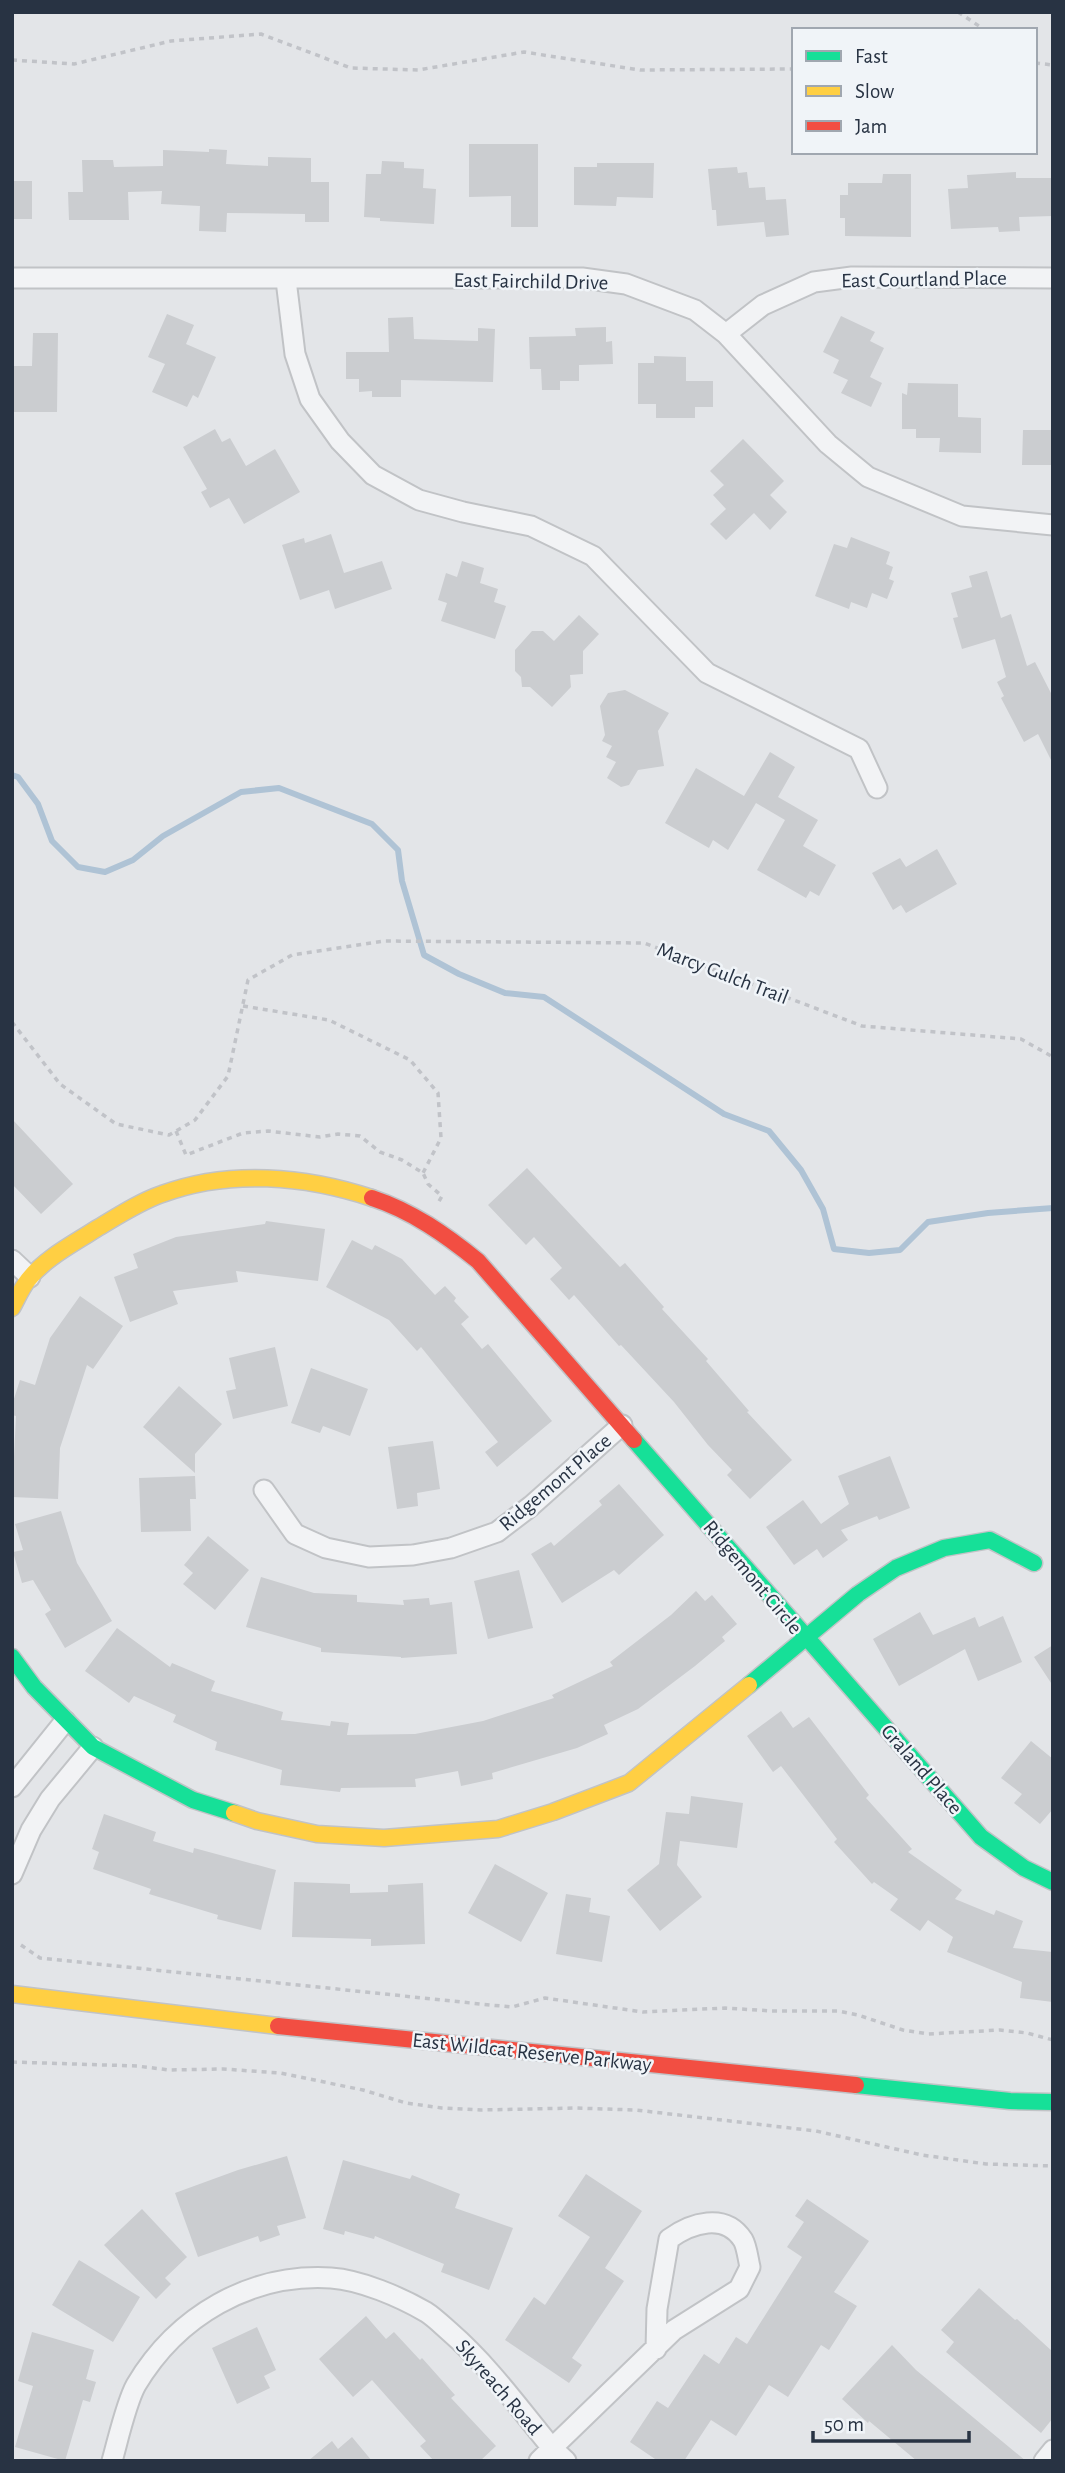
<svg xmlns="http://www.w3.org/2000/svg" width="1065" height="2473" viewBox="0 0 1065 2473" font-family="'Alegreya Sans',sans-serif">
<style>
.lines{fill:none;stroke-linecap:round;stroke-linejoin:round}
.stream{stroke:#afc3d5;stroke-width:6}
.building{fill:#cbcdd0}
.street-casing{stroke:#c1c3c6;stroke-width:23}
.fast-casing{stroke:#c1c3c6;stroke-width:19}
.slow-casing{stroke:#c1c3c6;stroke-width:19}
.jam-casing{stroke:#c1c3c6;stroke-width:19}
.path{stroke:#c1c3c8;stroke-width:3.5;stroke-dasharray:5 5;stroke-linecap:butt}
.street{stroke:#f2f3f5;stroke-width:19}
.fast{stroke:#16e098;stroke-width:16}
.slow{stroke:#ffcf43;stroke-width:16}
.jam{stroke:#f24e42;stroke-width:16}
.labels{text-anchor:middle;stroke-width:5;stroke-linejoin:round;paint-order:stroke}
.street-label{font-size:21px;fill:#283343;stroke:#f0f4f8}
</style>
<rect width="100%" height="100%" fill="#e3e5e8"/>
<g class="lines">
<path class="stream" d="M12 775 18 777 38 804 52 841 78 867 105 872 133 860 163 836 241 792 279 788 372 824 398 850 402 881 424 955 459 974 505 993 544 997 724 1114 769 1131 801 1170 823 1209 834 1249 869 1253 900 1250 928 1222 988 1213 1053 1208"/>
</g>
<path class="building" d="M469 144H538V227H511V196L469 197Z
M209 149 227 150 226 164 268 166V157L311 158V182H329V222H305V214L227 213 226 232 199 231 200 206 161 204 162 191 128 192 129 220H69L68 192H83L82 160H113L114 167 163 166V150L209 152Z
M382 161 404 162V168L424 169 423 188 436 189 434 224 380 221V218L364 217 366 174H381Z
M597 163H654L653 198 617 197 616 206 574 205V167H597Z
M737 167 738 173 747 172 749 188 765 187 766 200 786 199 789 235 766 237 764 222 717 226 716 210H712L708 169Z
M1016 172V178H1053V216L1019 217 1020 231 999 232 998 227 951 229 948 189 968 188 967 175Z
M883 174H911V237L845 236V218H840V195H848V183H882Z
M12 181H32V219H12Z
M167 314 194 325 186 344 216 357 198 398 193 395 187 407 152 392 165 364 148 357Z
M841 316 875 332 870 341 884 348 870 377 882 383 871 407 841 393 848 380 833 373 839 360 823 352Z
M413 317 414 339 478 341V328L495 329 493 382 401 380V397H372V391L359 392V379H346V352H389L388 318Z
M606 327V342L612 341 613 364 579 365V381H560V390H542L541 369H530L529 337 576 336 575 328Z
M33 333H58L57 412H12V366H32Z
M654 356 686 357V381H713V407H695V418H656V404H638V363H654Z
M908 383 958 384V417L981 418V453L939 452 940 438H916V429H902V393L907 395Z
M215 429 222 442 230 438 246 466 275 449 300 492 244 524 229 498 210 508 201 492 207 489 183 447Z
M1023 430H1053V465H1022Z
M743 439 784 481 770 495 787 512 770 530 754 513 726 540 710 524 726 509 713 495 724 485 710 471Z
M331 534 344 573 382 561 392 589 335 609 329 590 300 600 282 545 304 538 305 543Z
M851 537 890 552 886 564 893 567 889 579 894 581 887 599 872 593 867 608 851 602 849 609 815 596 834 544 847 548Z
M462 561 484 568 480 583 498 589 494 602 506 606 495 639 441 621 447 603 438 600 446 573 457 577Z
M987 571 1001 618 1011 614 1027 666 1035 662 1053 697V764L1038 734 1024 742 1001 698 1004 696 997 682 1006 677 995 639 962 649 953 618 958 617 951 593 972 587 969 576Z
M579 615 599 634 583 651V674L570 675 571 687 552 707 530 687H522L521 677 515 671V650L532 631H543L554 641Z
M625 690 669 713 658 731 664 766 638 770 629 785 621 787 607 778 616 762 606 757 612 746 602 741 605 735 600 706 608 693Z
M770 752 795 767 778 797 818 820 803 846 836 865 819 896 810 891 806 898 757 870 785 820 756 803 728 850 713 840 709 848 665 823 696 768 744 796Z
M937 849 957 884 906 913 901 905 893 910 872 873 900 858 906 867Z
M12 1119 73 1184 41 1214 12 1184Z
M527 1168 620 1267 625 1263 664 1307 662 1309 708 1359 706 1361 749 1411 747 1412 792 1460 750 1499 727 1475 732 1470 708 1445 674 1402 621 1345 619 1346 574 1295 569 1300 550 1279 562 1268 534 1237 526 1245 488 1205Z
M266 1221 325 1229 318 1281 236 1271 238 1282 173 1291 178 1304 130 1322 114 1277 138 1268 133 1254 176 1237 265 1224Z
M352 1240 372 1250 375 1245 402 1259 435 1295 445 1286 456 1298 454 1301 469 1317 461 1324 482 1349 488 1344 552 1421 497 1467 485 1452 498 1442 421 1347 417 1351 389 1320 326 1287Z
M80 1296 123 1326 93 1369 87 1365 60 1448 58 1499 12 1497 16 1416 12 1415V1405L20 1380 35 1385 50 1338Z
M275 1347 288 1406 233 1419 226 1391 236 1389 229 1358Z
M311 1368 368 1389 350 1436 323 1426 320 1433 291 1423Z
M179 1386 222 1424 195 1454V1473L143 1427Z
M433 1441 440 1489 417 1493 418 1506 397 1509 388 1447Z
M890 1456 910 1508 879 1520 877 1516 841 1530 848 1540 823 1558 817 1549 794 1565 766 1527 803 1500 821 1524 849 1504 838 1476Z
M195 1476 196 1499H190L191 1531 141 1532 139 1478Z
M619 1484 664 1535 619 1575 614 1570 562 1603 531 1554 551 1542 554 1546 602 1505 599 1501Z
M61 1511 77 1563 112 1621 65 1648 45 1614 51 1610 33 1580 22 1583 13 1552 23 1550 15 1524Z
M208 1536 249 1570 215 1610 183 1584 193 1573 184 1565Z
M519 1570 533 1628 488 1639 474 1581Z
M261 1577 314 1593 357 1595V1602L404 1605 403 1600 429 1598 430 1605 452 1602 457 1654 401 1658V1657L321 1652V1648L246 1627Z
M696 1591 705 1601 712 1595 737 1624 722 1637 725 1641 695 1666 638 1709 604 1725 608 1734 577 1748 492 1773 493 1779 461 1786 458 1771 415 1779 416 1787 341 1788 340 1792 280 1785 282 1770 215 1750 217 1742 173 1722 176 1715 134 1696 129 1703 85 1671 117 1628 170 1667 172 1663 215 1681 211 1691 283 1712 281 1720 330 1726 331 1721 349 1723 347 1735 415 1734 483 1721 554 1698 552 1695 613 1666 610 1662 671 1615Z
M920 1612 933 1635 975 1617 979 1627 1003 1616 1022 1662 978 1681 965 1649 899 1686 873 1639Z
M1053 1645V1686L1034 1657Z
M781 1711 793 1728 809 1717 869 1795 866 1798 912 1849 908 1852 962 1890 955 1899 994 1915 996 1910 1023 1921 1013 1948 1053 1952V2002L1020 1998 1022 1982 947 1952 953 1937 928 1920 920 1931 890 1910 898 1899 874 1882 872 1884 834 1842 837 1839 781 1766 773 1772 747 1736Z
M1031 1741 1053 1759V1809L1040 1824 1014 1803 1022 1794 1001 1778Z
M691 1796 743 1803 737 1848 680 1841 677 1865 702 1897 660 1931 627 1890 659 1864 666 1812 689 1814Z
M104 1814 156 1832 153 1841 193 1853 194 1848 276 1870 261 1930 217 1919 218 1915 149 1894 151 1889 93 1869 99 1852 92 1849Z
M495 1864 548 1893 521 1942 468 1913Z
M294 1882 350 1884V1893L388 1892V1885L423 1883 425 1944 371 1946V1939L292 1937Z
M566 1894 591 1898 589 1912 610 1916 602 1962 556 1954Z
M287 2156 306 2218 277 2226 280 2235 260 2242 258 2236 198 2257 175 2193 238 2170Z
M343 2160 410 2179 412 2175 460 2194 455 2208 513 2228 489 2290 441 2272 444 2264 375 2236 374 2239 345 2231 344 2235 323 2229Z
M586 2174 642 2211 605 2268 624 2281 572 2358 582 2365 569 2383 505 2340 534 2297 545 2305 590 2237 558 2216Z
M807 2199 869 2241 834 2292 857 2306 829 2350 821 2345 788 2397 769 2385 736 2436 711 2420 684 2461H658L630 2442 657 2401 668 2408 704 2354 719 2364 736 2337 747 2344 802 2257 787 2247 804 2222 795 2216Z
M142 2209 187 2257 165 2278 171 2284 156 2299 104 2245Z
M79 2260 140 2297 113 2342 52 2305Z
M979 2288 1015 2320 1017 2319 1053 2352V2418L1041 2433 946 2352 954 2342 941 2330Z
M366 2316 386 2339 394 2332 420 2360 422 2358 455 2395 451 2398 496 2446 480 2461H434L420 2446 426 2441 372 2380 353 2397 319 2359Z
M257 2327 276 2370 264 2376 270 2388 237 2404 212 2348Z
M32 2332 94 2350 86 2379 96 2382 90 2402 83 2400 65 2461 15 2447 33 2386 18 2381Z
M892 2345 916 2370 1026 2461H917L869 2421 868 2423 842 2399Z
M352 2437 372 2461H308L332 2441 338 2449Z"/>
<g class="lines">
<defs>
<path id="street" d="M12 278H582L626 284 695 310 726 334 828 444 868 477 962 516 1053 525
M286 280 295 354 310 399 340 441 373 475 419 500 463 512 531 526 593 556 707 673 859 749 877 788
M726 334 763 305 814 282 852 277 1053 278
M12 1260 30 1277
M264 1490 295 1534 326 1548 369 1557 413 1555 451 1548 497 1532 531 1506 622 1425
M12 1787 65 1721
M12 1874 31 1830 50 1799 93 1747
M112 2461C118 2440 126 2403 136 2385 177 2316 250 2273 331 2278 361 2280 400 2297 426 2312 434 2317 442 2325 450 2332 489 2366 519 2408 552 2448L566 2461
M539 2461 552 2448 674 2330 739 2289 750 2267C748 2259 747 2247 743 2240 725 2212 691 2223 669 2239L657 2309 656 2349
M1044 2461 1053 2450"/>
<path id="fast" d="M634 1440 981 1837 1024 1868 1053 1882
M12 1657 34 1687 93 1747 193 1800 234 1813
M749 1685 858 1594 896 1568 944 1548 990 1540 1034 1563
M856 2085 1010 2101 1053 2102"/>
<path id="slow" d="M12 1308C17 1299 21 1289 28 1280 45 1258 73 1244 96 1229 118 1216 139 1202 162 1194 229 1169 306 1176 372 1198
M234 1813 257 1821 317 1834 384 1838 498 1829 553 1812 629 1783 749 1685
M12 1994 278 2026"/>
<path id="jam" d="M372 1198C412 1211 446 1235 478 1261L634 1440
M278 2026 856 2085"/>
</defs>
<use href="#street" class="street-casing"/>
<use href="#fast" class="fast-casing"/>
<use href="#slow" class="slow-casing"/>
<use href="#jam" class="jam-casing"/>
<path class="path" d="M958 12 985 30
M12 60 74 64 171 41 261 34 351 68 418 70 524 52 640 70 794 69
M1035 63 1053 65
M243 1006 329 1020 410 1060 438 1093 441 1138 423 1173
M12 1022 60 1084 116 1124 169 1135 195 1120 228 1076 248 980 292 955 384 941 644 943 862 1026 1021 1039 1053 1057
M176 1131 186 1155 243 1133 268 1131 320 1137 338 1134 360 1136 380 1152 402 1160 423 1173 428 1184 442 1196 438 1203
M21 1945 40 1958 490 2005 512 2007 545 1998 643 2012 725 2008 772 2011H838L858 2015 903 2030 928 2034 1000 2030 1027 2033 1053 2040
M12 2062 137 2066 169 2070 223 2069 280 2073 363 2090 406 2103 442 2108 481 2110 576 2108 636 2110 816 2131 922 2155 986 2164 1053 2166"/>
<use href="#street" class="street"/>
<use href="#fast" class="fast"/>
<use href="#slow" class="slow"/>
<use href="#jam" class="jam"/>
</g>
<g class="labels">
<g class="street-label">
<text transform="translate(924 279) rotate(-1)" y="7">East Courtland Place</text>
<text transform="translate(531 281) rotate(1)" y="7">East Fairchild Drive</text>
<text transform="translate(723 973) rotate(21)" y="7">Marcy Gulch Trail</text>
<text transform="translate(555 1482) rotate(-40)" y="7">Ridgemont Place</text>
<text transform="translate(753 1577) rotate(50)" y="7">Ridgemont Circle</text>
<text transform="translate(922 1769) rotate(49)" y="7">Graland Place</text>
<text transform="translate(532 2052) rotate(6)" y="7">East Wildcat Reserve Parkway</text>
<text transform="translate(499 2387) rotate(49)" y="7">Skyreach Road</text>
</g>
</g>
<rect width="1065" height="2473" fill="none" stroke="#283343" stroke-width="28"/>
<rect x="792" y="28" width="245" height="126" fill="#f0f4f8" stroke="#a0a7b0" stroke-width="2"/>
<rect x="806" y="51" width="35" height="10" fill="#16e098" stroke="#a0a7b0" stroke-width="2"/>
<text x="855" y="63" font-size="21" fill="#283343">Fast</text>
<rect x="806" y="86" width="35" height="10" fill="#ffcf43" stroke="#a0a7b0" stroke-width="2"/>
<text x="855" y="98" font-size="21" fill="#283343">Slow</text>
<rect x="806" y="121" width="35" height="10" fill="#f24e42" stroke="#a0a7b0" stroke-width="2"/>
<text x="855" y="133" font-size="21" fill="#283343">Jam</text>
<path d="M813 2431v10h156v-10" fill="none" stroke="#283343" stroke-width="3.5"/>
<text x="824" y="2431" font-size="21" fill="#283343" stroke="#f0f4f8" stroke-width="5" paint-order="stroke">50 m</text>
</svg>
